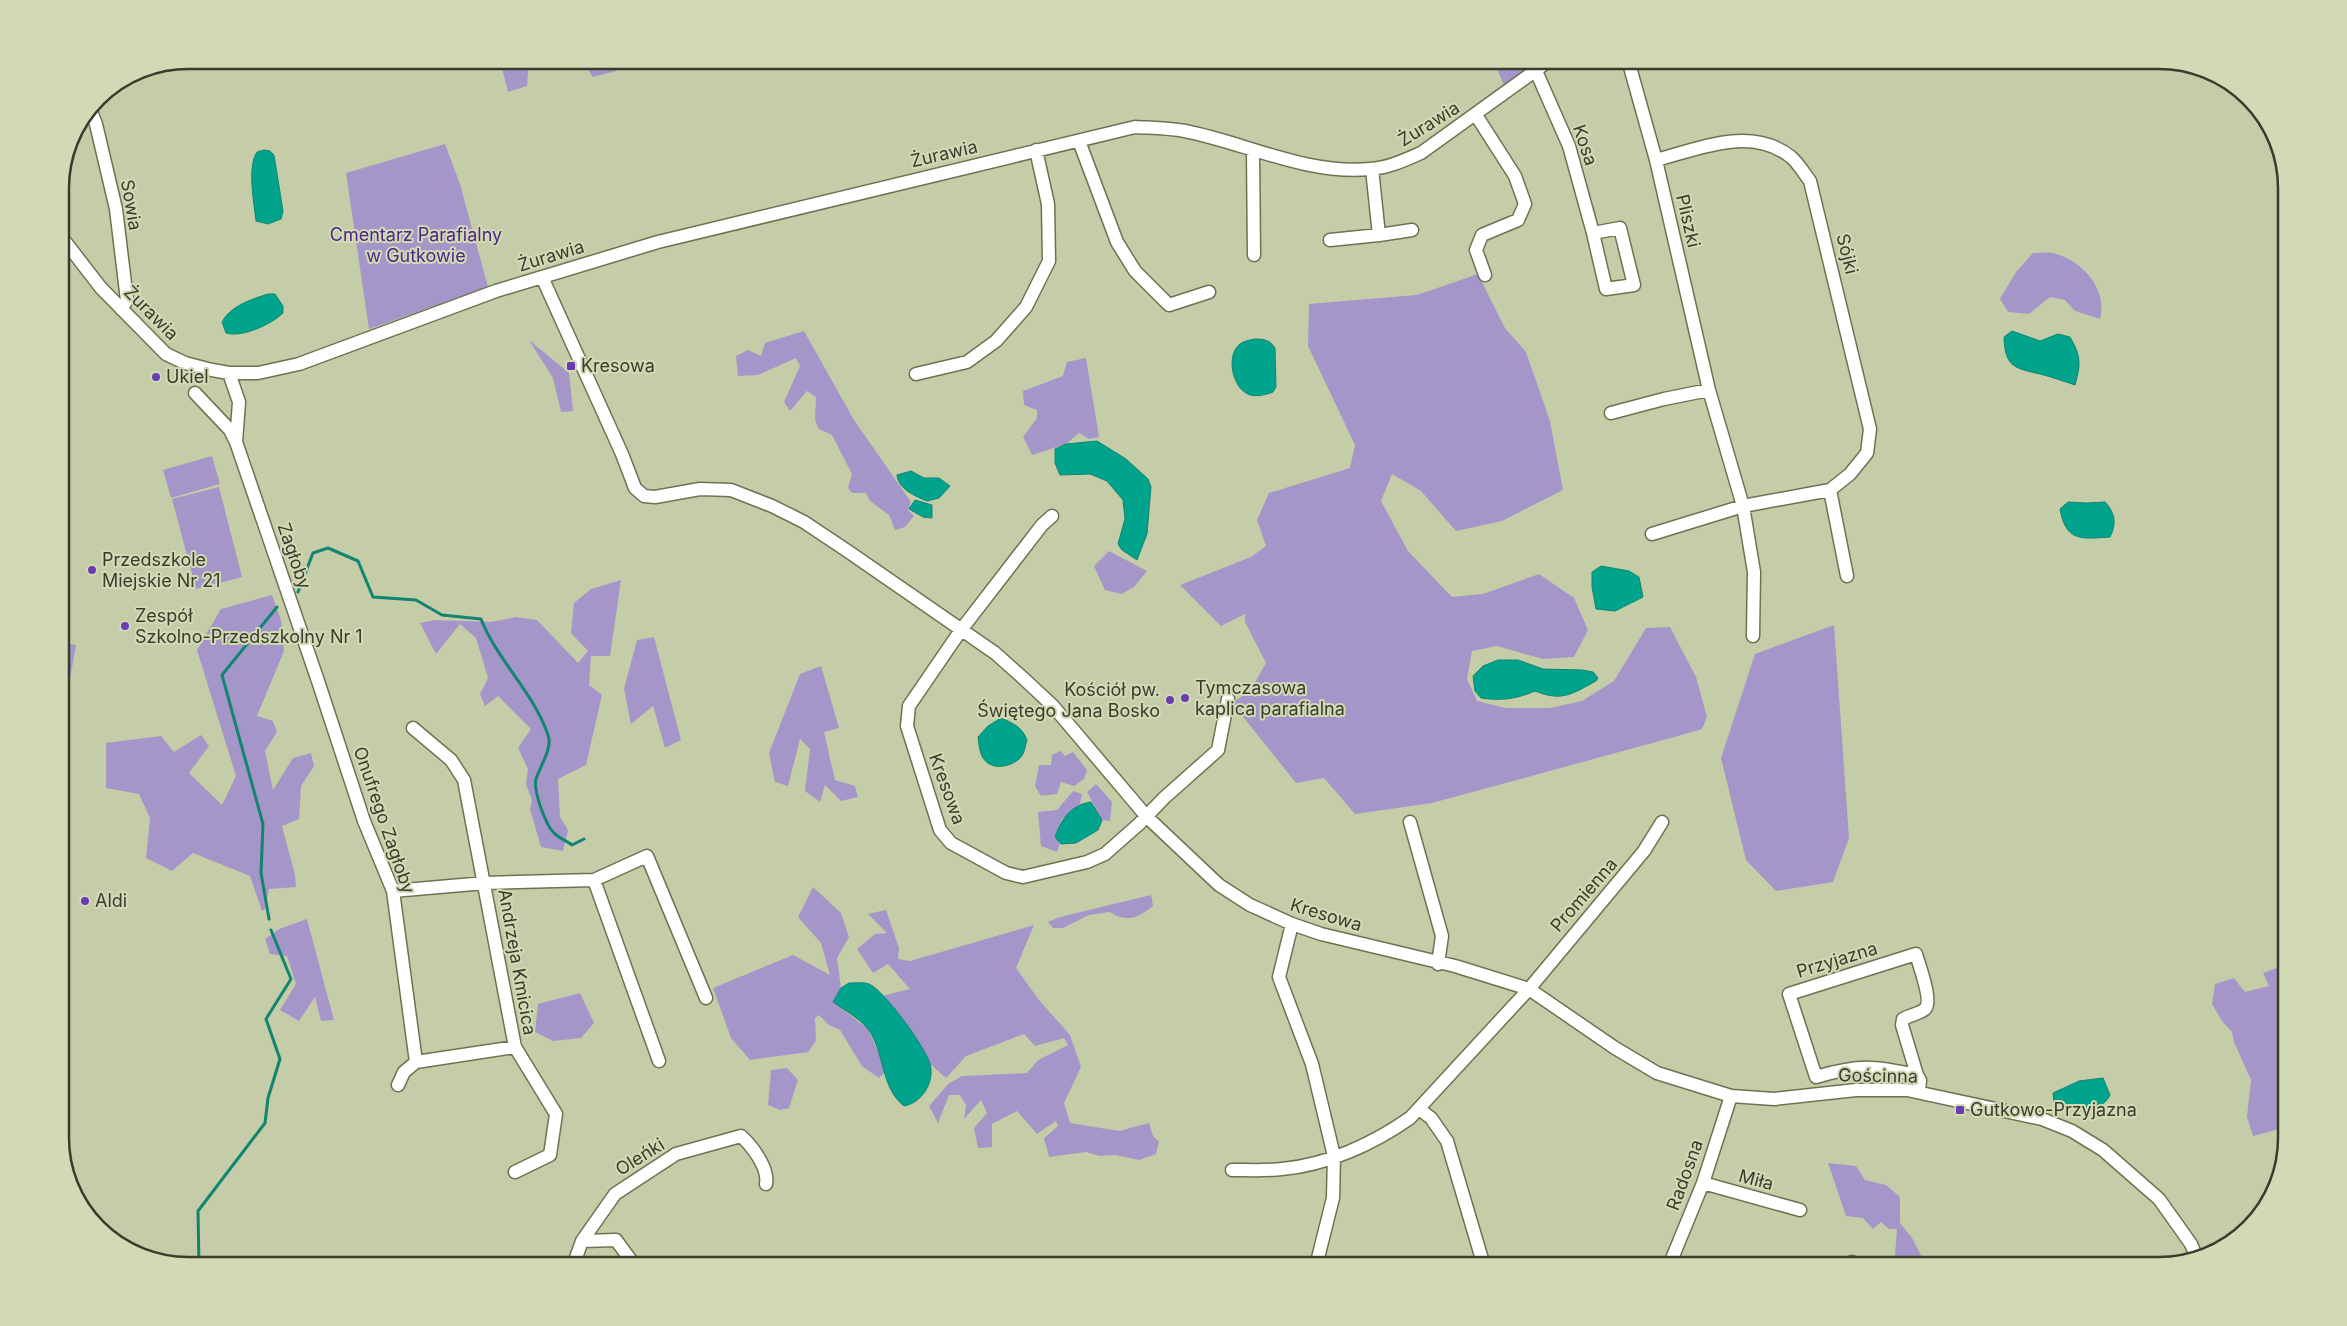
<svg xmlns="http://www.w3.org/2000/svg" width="2347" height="1326" viewBox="0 0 2347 1326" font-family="Inter,sans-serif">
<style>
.green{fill:#a596ca}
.water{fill:#00a48c;stroke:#118570}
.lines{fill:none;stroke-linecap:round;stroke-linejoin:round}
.stream{stroke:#118570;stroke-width:3}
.minor-casing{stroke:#6c7351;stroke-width:15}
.minor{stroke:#fff;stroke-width:12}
.poi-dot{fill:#6b3bb3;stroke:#d2dab5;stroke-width:2}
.labels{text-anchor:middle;stroke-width:4;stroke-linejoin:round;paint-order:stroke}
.street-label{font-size:18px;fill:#393c2d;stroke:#d2dab5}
.park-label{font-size:18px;fill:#4e2786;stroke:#d2dab5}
.poi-label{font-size:18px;fill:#393c2d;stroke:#d2dab5;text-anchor:start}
.rim{fill:none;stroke:#393c2d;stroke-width:2.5}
</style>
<rect width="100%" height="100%" fill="#c5cda8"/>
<path class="green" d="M500 60H529L527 86 508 92Z
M581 60H617L619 65 616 71 593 77Z
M1493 60H1535L1504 85Z
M445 144 460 184 488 287 369 329 346 173Z
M2033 253C2039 253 2047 252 2053 253 2082 260 2108 289 2100 319L2075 311 2065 300 2050 297 2029 314 2008 312 2000 299 2016 272Z
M1478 274 1505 328 1526 352 1550 421 1563 490 1502 521 1456 531 1421 491 1392 474 1381 501 1408 551 1452 597 1483 594 1539 574 1574 598 1588 630 1574 657 1543 659 1497 646 1472 651 1467 679 1477 701 1506 708H1550L1582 701 1614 681 1646 628 1670 627 1696 677 1707 717 1702 729 1678 736 1432 803 1355 814 1324 778 1296 783 1232 703 1250 691 1266 663 1245 622V614L1221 626 1180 585 1251 557 1266 546 1257 520 1269 493 1350 468 1355 445 1308 346 1309 304 1417 295Z
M804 331 854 420 911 502 908 510 914 516 905 527 895 530 889 515 870 501 866 493H852L848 488 852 474 832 435 819 429 815 420 816 397 807 391 790 411 784 402 800 366 796 358 758 375 738 376 736 356 748 350 761 356 765 343Z
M529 340 569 373 573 411 561 412 553 378Z
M1086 358 1099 437 1089 439 1079 433 1066 444 1032 455 1023 437 1037 418V410L1024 405 1023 391 1063 376 1067 362Z
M212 456 220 484 171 498 163 470Z
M219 487 242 577 196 589 172 499Z
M1109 551 1147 571 1134 587 1122 594 1105 590 1094 566Z
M621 580 610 656H591L589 685 602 695 586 765 558 779 560 817 568 830 563 851 541 847 530 809 532 800 526 784 528 769 518 748 531 729 498 696 485 706 480 694 488 678 476 638 460 624 436 654 420 623 435 620 491 622 516 617 537 620 578 663 588 651 571 633 574 603 591 589Z
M272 595 281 620 284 651 257 716 273 721 277 732 265 751 273 790 293 758 311 753 314 766 301 786 299 819 282 826 295 875 296 887 269 889 265 909 262 911 250 876 193 853 172 871 146 858 150 818 139 794 106 788V743L161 736 174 752 201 735 209 746 189 773 222 805 236 776 197 650 221 609Z
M1834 625 1849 838 1833 882 1776 891 1746 860 1721 758 1755 654Z
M654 637 681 740 665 748 653 706 631 724 624 689 637 640Z
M60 642 76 645 68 690 60 689Z
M821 666 839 728 824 732 835 780 855 786 858 797 841 801 825 785 820 802 805 791 810 749 800 739 788 786 775 782 769 753 800 674Z
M1061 751 1065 756 1073 752 1087 770 1084 779 1074 786 1061 782 1057 794 1041 796 1035 786 1039 765H1051L1052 755Z
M1096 784 1112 802 1110 821 1102 820 1087 792Z
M1073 791 1082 794 1080 804 1062 819 1055 836 1060 843 1057 852 1041 846 1038 812 1057 810Z
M813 887 841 913 849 937 837 958 841 988 833 1002 868 1029 884 1065V1073L879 1078 862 1066 840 1030 829 1025 819 1015 815 1018 816 1041 808 1052 750 1060 731 1038 713 988 793 955 830 975 821 943 798 917Z
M1151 895 1153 906C1138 918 1127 923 1110 912L1089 915 1063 928H1053L1048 922 1060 917Z
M886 910 899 948 898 959 910 961 1034 925 1016 968 1039 1000 1070 1035 1081 1067 1064 1103 1070 1123 1119 1131 1149 1123 1153 1136 1159 1142 1156 1154 1139 1160 1116 1155 1100 1156 1086 1152 1049 1157 1044 1138 1058 1126 1056 1121 1037 1134 1017 1111 992 1124V1147L978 1148 974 1128 987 1113 981 1100 964 1119 966 1105 960 1095H949L938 1123 929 1106 948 1084 962 1076 1027 1073 1038 1060 1068 1045 1064 1038 1035 1046 1024 1034 966 1056 946 1078 930 1064 908 1027 882 996 910 989 888 964 873 973 857 949 875 934 887 933 868 914Z
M307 919 334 1020 321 1021 315 997 299 1021 280 1010 296 984 287 956 270 954 265 939 279 929Z
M2287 964V1127L2253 1136 2247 1117 2251 1080 2234 1042 2232 1032 2222 1021 2212 1004 2215 984 2234 978 2245 992 2269 986 2263 973Z
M580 993 594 1023 581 1038 553 1041 535 1032 538 1004Z
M787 1068 798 1080 789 1108 780 1110 768 1105 771 1070Z
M1828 1163 1856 1166 1865 1180 1886 1185 1900 1197V1223L1912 1238 1924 1261 1920 1266H1899L1895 1256 1897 1229H1889L1881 1222 1873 1229 1863 1218 1846 1216Z"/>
<path class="water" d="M264 150 270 151 274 155 283 211 281 219 268 224 256 221C254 203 247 167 257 152Z
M268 294H275L283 306V313C272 324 242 338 226 333L222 322C230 306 252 299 268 294Z
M2012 331 2040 341 2058 334 2070 337C2081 356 2081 363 2075 385 2063 381 2052 377 2040 374 2014 368 2005 367 2004 337Z
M1255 339C1264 339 1270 340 1275 348L1276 387 1273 392C1265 395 1253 398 1246 393 1232 385 1226 355 1240 344 1244 341 1250 340 1255 339Z
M1097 441 1126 459 1148 479 1151 487 1147 534 1137 560 1122 550 1118 544 1125 519 1123 500 1107 481 1090 474 1060 475 1055 463V449L1066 444Z
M911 471 924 478H939L950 486 939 498 927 501C915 496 898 489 897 475Z
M915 500 932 505V518L923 517 909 509Z
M2068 502 2087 503 2105 502C2115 513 2117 523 2110 537 2081 539 2066 542 2060 509Z
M1601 566 1629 571 1639 577 1643 597 1615 611 1596 609 1592 587V572Z
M1498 660H1518L1543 669 1582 670 1593 672 1598 678 1596 681C1572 694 1562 702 1535 691 1516 699 1502 701 1481 698L1475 691 1473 676 1483 666Z
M1001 718C1013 723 1022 727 1027 740 1025 746 1025 753 1020 758 1010 768 989 771 982 756 979 750 979 743 978 737L988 726Z
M1091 802 1102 820 1098 830 1076 843 1061 844 1055 837C1062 818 1071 805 1091 802Z
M849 983C855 983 864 982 869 984 884 990 926 1048 930 1064 935 1082 922 1103 904 1106 880 1087 885 1052 868 1029 859 1018 844 1010 833 1002L841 988Z
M2103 1078 2110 1095C2100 1116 2073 1106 2054 1103L2053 1093 2079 1081Z"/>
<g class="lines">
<path class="stream" d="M298 592 313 553 328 548 358 561 373 597 416 600 442 615 481 619C497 660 534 693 548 735 553 748 540 766 536 779 533 790 545 823 553 832 558 838 567 841 572 845L584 839
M269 919 261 873 263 824 222 675 277 607
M199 1266 198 1211 265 1123 268 1098 280 1059 266 1019 291 979 271 930"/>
<defs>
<path id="minor" d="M1628 60 1656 160 1709 390 1743 506 1754 572 1753 636
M1536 71 1569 146 1593 233 1606 289 1634 285 1620 228 1593 233
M90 109 96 124 116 209 127 300 121 309
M90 109 98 97
M1476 115 1515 176 1525 204 1518 220 1482 235 1476 250 1485 275
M1079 141 1117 242 1135 271 1169 305 1209 292
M1253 151 1254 255
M1372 169 1379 235
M60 235 101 288 166 354 185 363 212 370 229 373H258L299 364 496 291 658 242 1135 127C1152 128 1168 128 1185 131 1246 143 1306 175 1370 169 1388 168 1405 160 1421 153L1550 60
M1330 240 1379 235 1412 230
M542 277 622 454 635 488 644 496 655 497 700 489 731 490 772 506 804 522 849 552 995 653 1023 678 1053 706 1147 817 1219 885 1250 905 1292 924 1321 934 1455 966 1529 989 1615 1048 1657 1073 1731 1096 1774 1099 1856 1090H1907L2042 1119 2072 1131 2103 1150 2159 1199 2191 1244 2196 1256
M229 373 239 402 236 442
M916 374 967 362 996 341 1026 307 1049 261 1048 204 1036 150
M195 393 230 430 236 442 318 681 364 821 393 891 416 1062 515 1047
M1611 413 1664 399 1709 390
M1830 490 1847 576
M1052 516 1042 525 961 630 909 706 907 726 940 830 951 843 1006 873 1023 877 1087 862 1105 854 1139 824 1164 798 1218 750 1228 699
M1652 534 1743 506 1830 490 1850 474 1867 453 1870 429 1810 181C1804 173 1798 163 1791 157 1751 125 1699 149 1656 160
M413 728 451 760 464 780 515 1047 556 1114 550 1155 515 1172
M1410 822 1442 936 1438 964
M594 880 659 1061
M393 891 485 883 594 880 647 856 706 998
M1292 924 1279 977 1312 1064 1334 1156 1333 1198 1316 1266
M1917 1075 1902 1025 1903 1019C1910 1015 1919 1014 1925 1009 1933 1001 1919 965 1916 954L1789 994 1816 1077C1859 1064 1874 1066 1917 1075L1920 1080 1919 1092
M398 1085 404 1072 416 1062
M1419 1109 1431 1118 1447 1141 1484 1266
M1232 1170C1248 1170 1266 1171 1282 1169 1327 1165 1373 1144 1410 1118L1529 989 1644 851 1662 822
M1703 1183 1800 1210
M582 1241 616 1240 635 1266
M573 1266 582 1241 615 1194 676 1154 741 1136C752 1146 769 1168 766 1184
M1669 1266 1703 1183 1731 1096
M1851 1266 1852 1262"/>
</defs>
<use href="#minor" class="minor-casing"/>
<use href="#minor" class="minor"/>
</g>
<g class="poi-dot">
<rect x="566" y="361" width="10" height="10" rx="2.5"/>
<circle cx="156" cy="377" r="5"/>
<circle cx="92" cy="570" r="5"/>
<circle cx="125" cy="626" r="5"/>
<circle cx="1185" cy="698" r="5"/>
<circle cx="1170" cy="700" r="5"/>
<circle cx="85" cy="901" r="5"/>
<rect x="1955" y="1105" width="10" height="10" rx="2.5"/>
</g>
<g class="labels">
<g class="street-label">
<text transform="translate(1429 124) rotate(-32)" y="6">Żurawia</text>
<text transform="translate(1585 145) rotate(71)" y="6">Kosa</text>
<text transform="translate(944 154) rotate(-13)" y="6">Żurawia</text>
<text transform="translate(131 205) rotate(80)" y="6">Sowia</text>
<text transform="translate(1688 221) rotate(77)" y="6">Pliszki</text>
<text transform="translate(1847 254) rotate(76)" y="6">Sójki</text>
<text transform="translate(551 256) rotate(-17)" y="6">Żurawia</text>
<text transform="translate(151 313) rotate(45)" y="6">Żurawia</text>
<text transform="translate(294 556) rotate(71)" y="6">Zagłoby</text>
<text transform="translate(947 789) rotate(70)" y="6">Kresowa</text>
<text transform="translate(384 820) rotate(71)" y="6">Onufrego Zagłoby</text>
<text transform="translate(1584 895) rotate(-49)" y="6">Promienna</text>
<text transform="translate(1326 915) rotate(17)" y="6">Kresowa</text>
<text transform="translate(1837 960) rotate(-17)" y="6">Przyjazna</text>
<text transform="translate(517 962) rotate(80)" y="6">Andrzeja Kmicica</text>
<text transform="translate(1878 1076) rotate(1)" y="6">Gościnna</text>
<text transform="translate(640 1157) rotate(-32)" y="6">Oleńki</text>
<text transform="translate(1685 1175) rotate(-70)" y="6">Radosna</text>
<text transform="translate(1756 1180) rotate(15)" y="6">Miła</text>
</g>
<g class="park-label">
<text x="416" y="241">Cmentarz Parafialny<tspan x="416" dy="21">w Gutkowie</tspan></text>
</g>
<g class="poi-label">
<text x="581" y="372">Kresowa</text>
<text x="166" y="383">Ukiel</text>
<text x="102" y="566">Przedszkole<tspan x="102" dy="21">Miejskie Nr 21</tspan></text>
<text x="135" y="622">Zespół<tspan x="135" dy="21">Szkolno-Przedszkolny Nr 1</tspan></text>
<text x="1195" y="694">Tymczasowa<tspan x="1195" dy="21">kaplica parafialna</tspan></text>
<text x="1160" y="696" text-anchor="end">Kościół pw.<tspan x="1160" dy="21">Świętego Jana Bosko</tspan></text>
<text x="95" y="907">Aldi</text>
<text x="1970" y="1116">Gutkowo-Przyjazna</text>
</g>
</g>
<path d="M0 0H2347V1326H0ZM188 69H2159A119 119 0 0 1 2278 188V1138A119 119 0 0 1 2159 1257H188A119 119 0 0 1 69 1138V188A119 119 0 0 1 188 69Z" fill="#d2dab5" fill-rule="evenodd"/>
<path class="rim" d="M188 69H2159A119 119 0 0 1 2278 188V1138A119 119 0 0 1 2159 1257H188A119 119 0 0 1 69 1138V188A119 119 0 0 1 188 69Z"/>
</svg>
